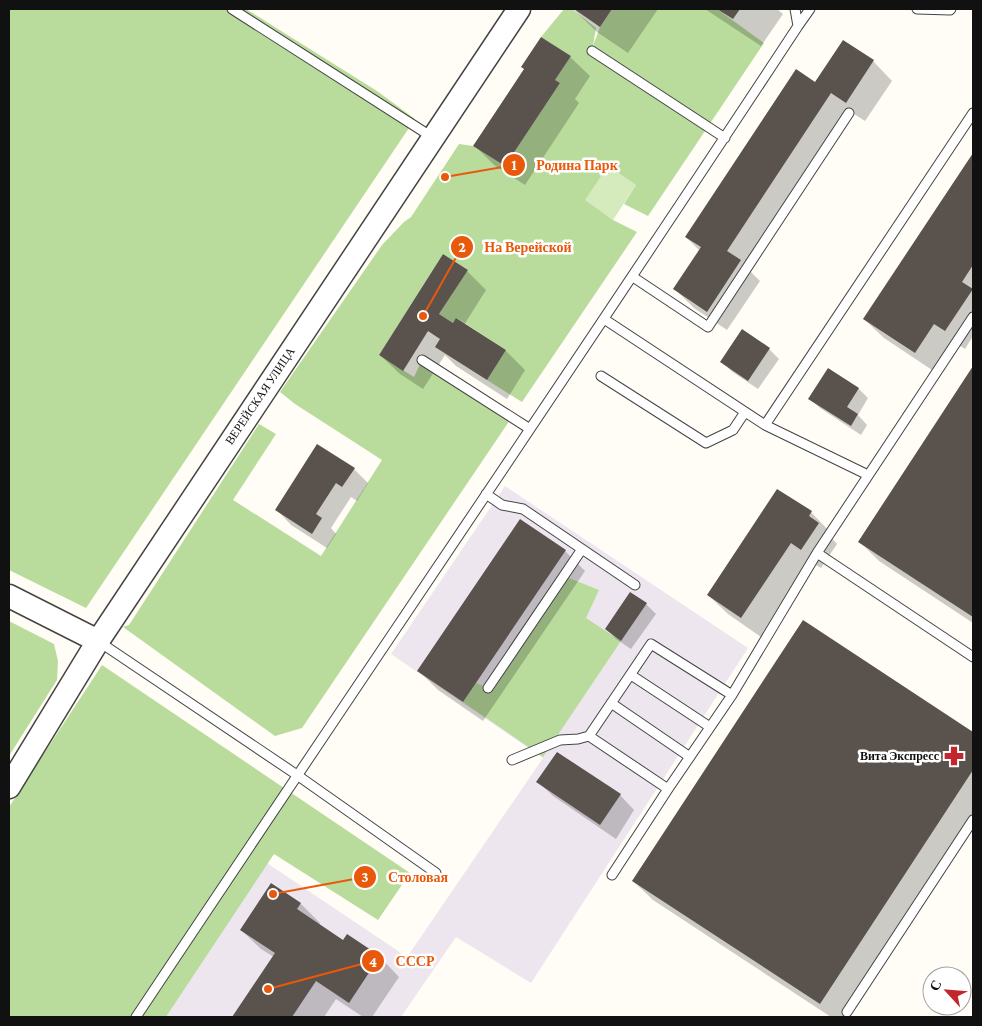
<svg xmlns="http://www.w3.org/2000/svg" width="982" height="1026" viewBox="0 0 982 1026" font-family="'Crimson Pro',serif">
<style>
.industrial{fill:#eee6ef}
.green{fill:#d5ebbd}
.forest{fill:#b9dc9c}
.shadow{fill:#0003}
.building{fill:#5a524d}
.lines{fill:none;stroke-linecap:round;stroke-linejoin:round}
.service-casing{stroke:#444;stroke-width:11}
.tertiary-casing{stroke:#444;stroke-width:25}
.service{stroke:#fff;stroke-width:9}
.tertiary{stroke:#fff;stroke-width:22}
.labels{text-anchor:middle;stroke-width:5;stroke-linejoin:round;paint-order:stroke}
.street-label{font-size:12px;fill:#111;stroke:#fff}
.poi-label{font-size:12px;font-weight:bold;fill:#111;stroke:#fff;text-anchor:end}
.leader{fill:none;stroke:#e8590c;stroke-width:2}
.callout-dot{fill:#e8590c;stroke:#fff;stroke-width:2}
.mark-label{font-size:15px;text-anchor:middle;font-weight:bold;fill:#fff}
.callout-label{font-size:14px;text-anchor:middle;font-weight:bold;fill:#e8590c;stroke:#fff;stroke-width:5;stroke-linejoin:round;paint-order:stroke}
</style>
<rect width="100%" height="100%" fill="#fffdf5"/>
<path class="industrial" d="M505 486 748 648 531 983 456 937 401 1017H166L267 863 407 957 543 758 391 654Z"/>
<path class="green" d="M608 166 636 185 613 220 584 200Z"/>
<path class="forest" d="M9 9H246L377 91 415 119 86 608 9 570Z
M564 9H572L596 28 593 46 600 27 612 9H717L764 43 648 216 624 204 636 185 608 166 585 200 613 220 637 232 522 402 487 380 506 350 457 318 453 323 439 314 468 270 443 254 379 355 414 377 422 360 512 417 302 728 275 736 123 627 129 625 259 424 276 434 233 500 321 556 382 460 295 404 280 392 382 245 404 222 411 217 459 144 473 146 505 166 560 83 555 80 571 56 541 37Z
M564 576 599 590 586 618 621 641 543 757 463 702 476 683 488 688Z
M9 621 54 644 58 661 57 680 9 756Z
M102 665 410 873 378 920 274 854 166 1017H9V807Z"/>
<path class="shadow" d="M573 9H658L628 53 597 32Z
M705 9H777L783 14 761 46Z
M542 38 570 57 590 76 575 99 579 103 525 185 494 165 475 146 525 69Z
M873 61 892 81 865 121 851 112 748 269 760 281 727 330 694 308 675 289 700 251 686 237 816 84Z
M973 155V336L965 349 954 342 935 372 884 338 864 319Z
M467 271 486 290 464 325 506 351 525 370 507 399 456 366 445 355 423 389 400 374 380 355Z
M769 349 779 359 758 389 731 371 722 361Z
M973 368V623L879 561 859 541Z
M828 369 859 389 868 398 858 415 867 425 861 435 820 408 810 399Z
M354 469 368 483 357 501 351 497 331 528 336 534 327 548 291 525 277 510Z
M811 512 830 532 829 535 837 544 821 568 811 562 761 637 728 614 708 595Z
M520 521 565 551 585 571 483 721 438 690 419 671Z
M646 604 656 614 631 649 616 639 606 629Z
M803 621 973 733V818L843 1017H831L653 900 633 881Z
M538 782 620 795 634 810 616 839 553 796Z
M301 904 320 923 319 925 343 941 347 936 380 957 399 977 372 1017H363L336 999 324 1017H234L274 957 261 949 241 930Z"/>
<path class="building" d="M574 9H612L600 27Z
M717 9H740L733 19Z
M541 37 571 56 555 80 560 83 505 166 473 146 524 69 521 67Z
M843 40 874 60 846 103 831 93 727 251 741 260 707 312 673 289 701 247 685 237 796 69 815 82Z
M973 153V265L962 282 973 289 945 331 934 324 915 353 863 319Z
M443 254 468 270 439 314 453 323 456 318 506 350 487 380 435 347 440 339 428 331 403 371 379 355Z
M742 329 770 348 748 381 720 362Z
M973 366V617L858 542Z
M828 368 859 388 847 407 858 414 851 426 808 399Z
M317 444 355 468 342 487 336 483 316 514 322 518 312 534 275 510Z
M777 489 812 511 809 516 819 523 801 550 791 543 741 618 707 595Z
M520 519 566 550 463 702 417 671Z
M630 592 647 603 621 641 605 629Z
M803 620 973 732V770L820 1004 632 881Z
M557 752 621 794 600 825 536 782Z
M271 883 301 903 297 909 343 940 347 934 380 956 349 1003 316 981 292 1017H232L275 953 240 930Z"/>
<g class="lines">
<defs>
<path id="service" d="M232 9 432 137
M917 9 950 10 951 9
M798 26 810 9
M592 51 725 138
M633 277 708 327 849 113
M604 319 765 425 973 113
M422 360 530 429
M601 376 706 443 733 430 745 412
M765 425 868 475
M486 494 502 505 523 509 635 585
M817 553 973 317
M98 641 297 775 436 873
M631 675 710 727
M488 688 582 549
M611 703 690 757
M589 736 668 789
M512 760 560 740 578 739 589 736 651 644 732 695
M612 875 668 789 732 695 817 553 973 657
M847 1012 973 820
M136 1017C356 686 580 358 798 26L795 9"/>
<path id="tertiary" d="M9 596 98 641
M9 787 98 641 519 9"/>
</defs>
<use href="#service" class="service-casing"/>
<use href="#tertiary" class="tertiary-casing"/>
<use href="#service" class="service"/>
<use href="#tertiary" class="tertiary"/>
</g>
<defs>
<symbol id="pharmacy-bare" viewBox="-9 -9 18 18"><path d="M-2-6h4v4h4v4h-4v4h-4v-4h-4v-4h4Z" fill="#c4262e" stroke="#fff" stroke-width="2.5" paint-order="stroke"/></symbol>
</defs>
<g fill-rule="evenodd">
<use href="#pharmacy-bare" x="940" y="742" width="28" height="28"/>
</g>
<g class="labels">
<g class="street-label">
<text transform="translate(260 396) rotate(-56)" y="4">ВЕРЕЙСКАЯ УЛИЦА</text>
</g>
<g class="poi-label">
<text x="939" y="760">Вита Экспресс</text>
</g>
</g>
<path class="leader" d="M445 177L514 165M423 316L462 247M273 894L365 877M268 989L373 961"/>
<g class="callout-dot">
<circle cx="445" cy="177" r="5"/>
<circle cx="423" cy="316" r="5"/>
<circle cx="273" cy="894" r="5"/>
<circle cx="268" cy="989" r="5"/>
<circle cx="514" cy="165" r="12"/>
<circle cx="462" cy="247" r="12"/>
<circle cx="365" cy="877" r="12"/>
<circle cx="373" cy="961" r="12"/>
</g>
<g class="mark-label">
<text x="514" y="170">1</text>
<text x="462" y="252">2</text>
<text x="365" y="882">3</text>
<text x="373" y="967">4</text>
</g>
<g class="callout-label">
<text x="577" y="170">Родина Парк</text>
<text x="528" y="252">На Верейской</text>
<text x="418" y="882">Столовая</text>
<text x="415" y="966">СССР</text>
</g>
<rect width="982" height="1026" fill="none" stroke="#111111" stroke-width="20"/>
<g transform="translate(947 991) rotate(296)"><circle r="24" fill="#ffffff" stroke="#a0a0a0"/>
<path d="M0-4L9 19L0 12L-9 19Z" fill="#c4262e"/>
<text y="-8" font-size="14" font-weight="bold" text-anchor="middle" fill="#111111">С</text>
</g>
</svg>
